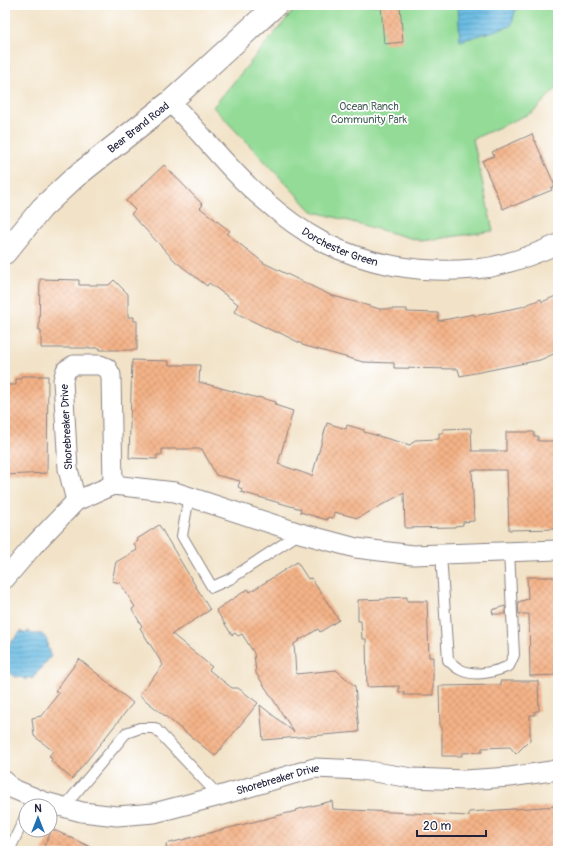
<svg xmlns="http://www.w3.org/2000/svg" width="563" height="856" viewBox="0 0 563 856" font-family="Pangolin,sans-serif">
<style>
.park{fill:#93db96;stroke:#5a7e68}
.water{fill:url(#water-rules);stroke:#446e8e}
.building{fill:url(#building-cross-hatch)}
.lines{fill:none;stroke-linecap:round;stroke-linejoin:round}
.service-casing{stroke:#8a8282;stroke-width:12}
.minor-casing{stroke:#8a8282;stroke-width:21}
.tertiary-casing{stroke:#8a8282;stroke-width:24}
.service{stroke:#fff;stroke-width:10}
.minor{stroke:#fff;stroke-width:19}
.tertiary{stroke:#fff;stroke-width:22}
.labels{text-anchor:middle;stroke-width:3.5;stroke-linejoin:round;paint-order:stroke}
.park-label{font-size:11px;fill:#4a635b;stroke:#fff}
.street-label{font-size:11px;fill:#22223b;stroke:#fff}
</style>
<defs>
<pattern id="water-rules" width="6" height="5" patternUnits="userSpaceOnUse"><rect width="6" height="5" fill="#66bae2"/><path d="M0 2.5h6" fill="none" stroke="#5497b8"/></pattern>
<pattern id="building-cross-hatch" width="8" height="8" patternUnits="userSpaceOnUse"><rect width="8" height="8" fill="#f4b287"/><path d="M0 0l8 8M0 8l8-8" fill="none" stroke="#d19975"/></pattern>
</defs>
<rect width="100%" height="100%" fill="#fff"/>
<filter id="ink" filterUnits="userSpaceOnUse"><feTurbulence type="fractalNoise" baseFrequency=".025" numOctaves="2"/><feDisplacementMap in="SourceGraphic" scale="8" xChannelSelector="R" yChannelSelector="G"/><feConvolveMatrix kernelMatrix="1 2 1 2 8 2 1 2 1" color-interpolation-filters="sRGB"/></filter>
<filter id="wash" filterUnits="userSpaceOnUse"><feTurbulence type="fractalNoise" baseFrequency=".012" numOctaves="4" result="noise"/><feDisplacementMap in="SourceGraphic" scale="16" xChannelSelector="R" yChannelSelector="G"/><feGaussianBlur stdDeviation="0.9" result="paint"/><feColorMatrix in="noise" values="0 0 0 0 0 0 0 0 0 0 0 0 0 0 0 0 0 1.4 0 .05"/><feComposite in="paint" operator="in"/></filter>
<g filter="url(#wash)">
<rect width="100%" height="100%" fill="#f2e3c8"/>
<path class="park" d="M298 5H558V87L533 112 473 139 493 231 421 241 312 211 213 107Z"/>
<path class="water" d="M458 5H517L511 26 460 41Z
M21 631 25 634 28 631 32 634H42C46 638 49 642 47 647L50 650 49 653 51 656 32 679 29 677 25 680 22 677C9 679 5 667 5 657 5 656 4 652 5 651 7 646 17 636 21 631Z"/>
<g id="blocks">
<path class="building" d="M381 5H400L403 42 384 44Z
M532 134 555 186 551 188 552 190 513 206 512 205 503 209 482 161 494 156 492 152Z
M164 165 203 205 200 208 230 231 227 234 264 263 330 295 380 309H407V312L438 313V321L474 314 475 316 521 307 541 299 542 302 558 295V352L540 360 460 376 458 369 394 368V363L363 362 302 345V344L278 332H275L234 312 238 304 209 283 207 286 175 261 131 214 135 210 126 201Z
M40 279 79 280V285H109L114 280 128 294V317H134V321H137V350H100V348H41V330H39Z
M132 360 169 361V365H200L199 382 258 398V397L276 402 275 405 293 411 278 464 312 476 327 423 346 429 347 425 364 430V432L410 445 415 440 439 439V433H443V429L471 428 472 451H506V432H534V436H538V441H558V529L509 530 507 470H472L474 521 463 522V525L455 526V527L405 528 404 493 358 518 334 512 333 518 328 517 327 520 300 512 301 509 241 492 242 489 238 487 240 481 216 475 202 449H162V455H157V459L129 458Z
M21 376H48L47 473 5 475V385H16V379H21Z
M159 525 210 610 172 634 212 667 209 670 232 688H238L258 703 215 756 139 695 163 665 140 628 142 626 132 609 135 607 120 583 112 581 116 562 137 550 134 544 138 541 137 539Z
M297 562 308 579 311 578 339 620 320 632 318 629 302 639H299L300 640 294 644 296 674 336 670 355 686 359 732 263 740 260 705 294 732 256 673 254 653 242 634 238 636 235 633 232 635 216 610 248 589 250 592Z
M527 577H556V580H558V675L530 676 529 614H519L518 602 528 599Z
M407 597V601H427L429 657H433V695H404V692H399V686L367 687 366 639H362L361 621H358V600L386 599V598Z
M505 606 506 614H493L492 610Z
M79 659 133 703 72 779 51 761 52 759 49 756 53 751 34 736 32 718 41 716 59 693 55 691Z
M500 681H538L539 711H535V715H530V740L516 754 510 747 482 748V752L462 753V756H442V727H440L439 686 501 685Z
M332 801 333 809 469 816V812L558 806V851H167L166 844 296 811 295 810Z
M52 829 99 851H42Z"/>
</g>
</g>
<g filter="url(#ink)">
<use href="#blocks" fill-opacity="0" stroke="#8a8282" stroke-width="1"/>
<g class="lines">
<defs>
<path id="service" d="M189 496 182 536 212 587 230 579 300 533
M441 554 448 660C452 664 456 668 461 670 475 677 495 672 509 666L514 655 509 551
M64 807 126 733 140 728H155L219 796
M9 851 26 815"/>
<g id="minor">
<path id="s1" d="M170 102C202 133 229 171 264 200 281 215 301 230 321 241 367 265 422 274 474 269 481 268 488 268 495 266 517 261 538 253 558 244"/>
<path d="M76 501 68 469 63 380 66 370 74 365H100L107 368 111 375 113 485"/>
<path d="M5 579 33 546 76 501 113 485 175 492 300 533 356 548 413 555 558 550"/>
<path id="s2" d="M5 781 11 788 45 802 82 812 117 816 154 813 219 796 314 768 362 770 412 778 465 780 510 777 551 771 558 769"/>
</g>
<g id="tertiary">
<path id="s3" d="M5 253 42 208 74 178 170 102 276 5"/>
</g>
</defs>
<use href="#service" class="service-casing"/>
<use href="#minor" class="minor-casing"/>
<use href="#tertiary" class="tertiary-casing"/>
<use href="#service" class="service"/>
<use href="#minor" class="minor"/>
<use href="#tertiary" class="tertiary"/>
</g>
</g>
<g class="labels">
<g class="park-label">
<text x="369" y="110">Ocean Ranch<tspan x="369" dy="13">Community Park</tspan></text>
</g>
<g class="street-label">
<text dy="4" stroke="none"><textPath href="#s3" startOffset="184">Bear Brand Road</textPath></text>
<text dy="4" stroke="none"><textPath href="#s1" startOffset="226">Dorchester Green</textPath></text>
<text transform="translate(66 427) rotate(-93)" y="4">Shorebreaker Drive</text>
<text dy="4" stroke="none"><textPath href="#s2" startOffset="285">Shorebreaker Drive</textPath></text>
</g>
</g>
<rect width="563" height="856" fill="none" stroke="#fff" stroke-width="20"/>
<g transform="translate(38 818)"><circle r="19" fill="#ffffff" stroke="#a7a7b1"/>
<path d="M0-3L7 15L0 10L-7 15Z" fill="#1f6fb2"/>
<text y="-6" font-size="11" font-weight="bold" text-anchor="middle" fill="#22223b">N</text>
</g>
<path d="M417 830v6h69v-6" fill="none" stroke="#22223b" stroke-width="2"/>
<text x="423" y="830" font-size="12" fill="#22223b" stroke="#ffffff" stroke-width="3" paint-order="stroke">20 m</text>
</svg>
